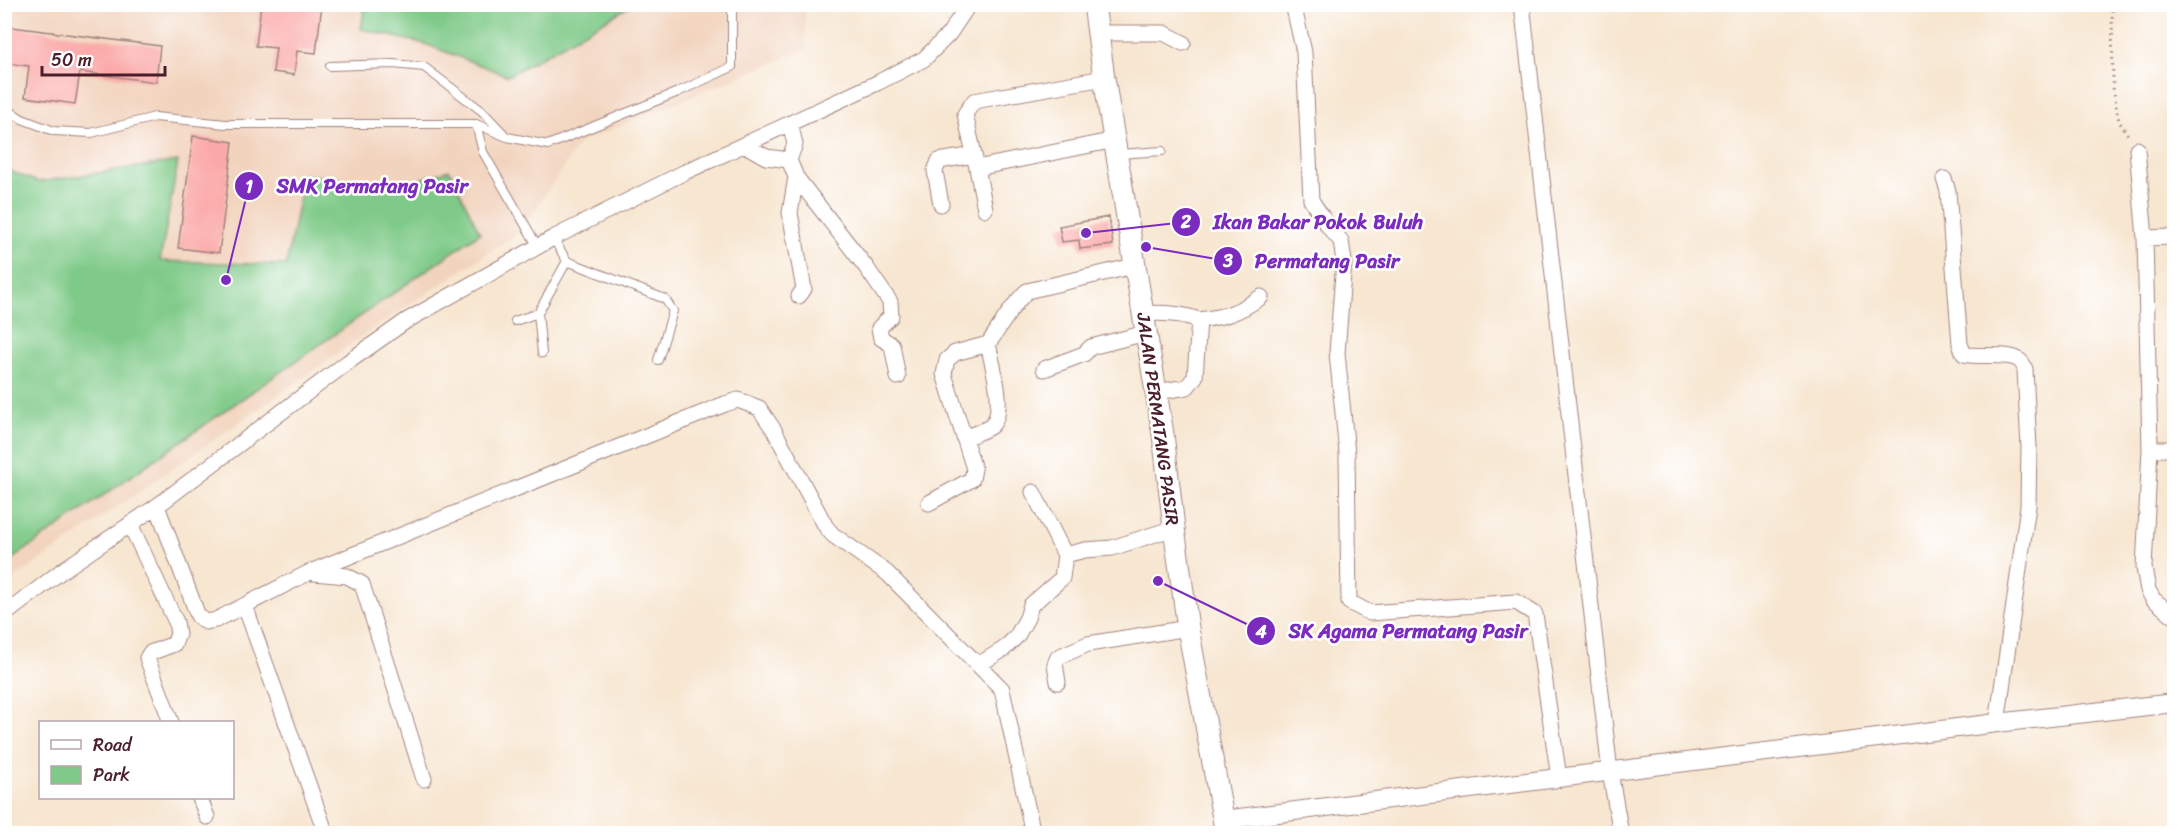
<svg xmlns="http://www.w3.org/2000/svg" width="2179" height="838" viewBox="0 0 2179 838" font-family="Sriracha,sans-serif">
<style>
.built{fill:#f2d4be}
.green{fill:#7fca88;stroke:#64745a;stroke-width:1.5}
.building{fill:#fba9a8}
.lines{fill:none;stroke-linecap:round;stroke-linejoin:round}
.service-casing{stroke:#a0827e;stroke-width:10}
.minor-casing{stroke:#a0827e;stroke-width:17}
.tertiary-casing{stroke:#a0827e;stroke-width:20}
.secondary-casing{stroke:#a0827e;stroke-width:23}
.path{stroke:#a0827e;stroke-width:3;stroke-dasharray:1.5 4.5;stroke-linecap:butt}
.service{stroke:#fff;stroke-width:8}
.minor{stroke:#fff;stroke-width:15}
.tertiary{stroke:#fff;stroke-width:18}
.secondary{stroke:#fff;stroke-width:21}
.labels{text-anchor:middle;stroke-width:5;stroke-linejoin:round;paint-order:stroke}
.street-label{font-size:18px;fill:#4a1f2b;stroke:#fff}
.leader{fill:none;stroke:#7b2cbf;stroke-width:2}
.callout-dot{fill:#7b2cbf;stroke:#fff;stroke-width:2}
.mark-label{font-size:18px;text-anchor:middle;font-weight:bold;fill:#fff}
.callout-label{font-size:20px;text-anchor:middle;font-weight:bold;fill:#7b2cbf;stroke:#fff;stroke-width:5;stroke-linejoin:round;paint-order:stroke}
</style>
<rect width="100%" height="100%" fill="#fff"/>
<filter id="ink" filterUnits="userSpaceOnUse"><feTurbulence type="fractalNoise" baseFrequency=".0167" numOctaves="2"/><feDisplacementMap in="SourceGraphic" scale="12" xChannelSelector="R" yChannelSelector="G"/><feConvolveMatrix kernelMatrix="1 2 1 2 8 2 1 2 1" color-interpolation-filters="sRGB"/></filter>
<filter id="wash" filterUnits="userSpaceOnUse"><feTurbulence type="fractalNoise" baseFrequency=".008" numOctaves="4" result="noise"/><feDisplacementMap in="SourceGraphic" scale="24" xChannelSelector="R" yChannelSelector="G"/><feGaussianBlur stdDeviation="1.35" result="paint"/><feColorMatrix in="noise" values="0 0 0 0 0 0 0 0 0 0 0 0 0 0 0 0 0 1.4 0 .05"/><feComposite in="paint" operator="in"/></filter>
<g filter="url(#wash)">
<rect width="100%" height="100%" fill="#f7e6d0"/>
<path class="built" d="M5 5H805L806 49 579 143 521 231 372 330 5 585Z"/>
<path class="green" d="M365 5V4L632 5 508 76 425 44 361 29Z
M178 161 160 261 286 265 304 175 397 187 449 170 480 233 5 564V169L38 182Z"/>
<g id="blocks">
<path class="building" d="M261 4H322L316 53 297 51 294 75 273 72 276 48 256 46Z
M4 26 160 46 156 82 80 72 75 104 25 97 29 66 4 63Z
M193 136 233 142 219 253 178 248Z
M1109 217 1113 245 1080 249 1079 240 1062 242 1059 226Z"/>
</g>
</g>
<g filter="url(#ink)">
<use href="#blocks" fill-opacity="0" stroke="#a0827e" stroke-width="1.5"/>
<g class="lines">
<defs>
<path id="service" d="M330 66 393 64 424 67 482 111 504 134
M4 107 22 119 54 131 91 133 155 117 226 124H476L507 137 548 145 678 92 732 67V4
M476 124 483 152 538 247
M1119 154 1162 151
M567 261 665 299 673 311 658 360
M515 321 538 313
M542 353 538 313 567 261 553 238"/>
<path id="minor" d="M1293 4 1304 52 1311 200 1328 226 1341 241 1344 261 1337 353 1347 453 1349 602 1370 613 1516 602 1535 614 1559 778
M1522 4 1610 772 1621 834
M1098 33H1164L1183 43
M790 123 795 144 789 160 796 177 866 267 890 302 891 316 879 328 881 338 892 345 898 377
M745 145 766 157 789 160
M2137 149 2145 238 2150 449 2144 568 2148 590 2153 599 2174 616
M974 155 977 168 1115 140
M977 168 985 209
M796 177 790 213 804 289 799 296
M1944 179 1948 191 1960 344 1964 354C1978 358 2011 352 2020 361 2023 363 2024 367 2025 369L2029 448 2028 506 1997 723
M941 204 935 171 939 161 974 155 965 114 974 101 1104 78
M2145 238 2174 237
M1143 314C1163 312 1180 313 1199 320
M1044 369 1084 354 1091 347 1146 333
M1157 392 1187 387 1195 377 1199 320C1226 317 1239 312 1261 297
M965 438C973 434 984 431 991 426 1007 411 992 364 988 344 1001 326 1011 306 1027 291L1134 266
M2150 449H2174
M1033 492 1065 555
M929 503 972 479 974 469 944 374 947 360 955 353 988 344
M157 506 198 616 206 622 216 620 308 573 725 404 738 400 759 408 774 430 826 527 833 535 887 573 1002 689 1033 834
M130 524 176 622 178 634 174 644 150 653 147 658 171 722
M314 573 347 576 362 584 424 779
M245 606 326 834
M4 615 63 570 157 506 348 362 406 321 553 238 685 172 877 83 924 59 949 34 969 4
M978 665 1004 649 1017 636 1027 618 1031 605 1062 578 1065 555 1085 550 1112 548 1174 528
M1058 682 1055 664 1058 657 1088 644 1188 628
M200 798 207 817"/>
<path id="tertiary" d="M1223 820 1997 723 2174 703"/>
<path id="secondary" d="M1094 4 1104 78 1163 434 1174 528 1188 628 1226 834"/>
</defs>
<use href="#service" class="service-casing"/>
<use href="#minor" class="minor-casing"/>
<use href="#tertiary" class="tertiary-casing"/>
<use href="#secondary" class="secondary-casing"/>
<path class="path" d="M2112 4 2113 87 2119 121 2129 137"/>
<use href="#service" class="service"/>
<use href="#minor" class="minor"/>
<use href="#tertiary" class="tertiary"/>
<use href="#secondary" class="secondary"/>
</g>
</g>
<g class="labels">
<g class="street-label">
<text transform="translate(1158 419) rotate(82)" y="6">JALAN PERMATANG PASIR</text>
</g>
</g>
<path class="leader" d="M226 280L249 186M1086 233L1186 222M1146 247L1228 261M1158 581L1261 631"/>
<g class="callout-dot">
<circle cx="226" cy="280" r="6"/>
<circle cx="1086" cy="233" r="6"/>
<circle cx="1146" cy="247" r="6"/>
<circle cx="1158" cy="581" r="6"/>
<circle cx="249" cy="186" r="15"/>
<circle cx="1186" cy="222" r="15"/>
<circle cx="1228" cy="261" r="15"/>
<circle cx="1261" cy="631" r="15"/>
</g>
<g class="mark-label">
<text x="249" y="193">1</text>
<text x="1186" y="228">2</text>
<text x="1228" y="267">3</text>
<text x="1261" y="638">4</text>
</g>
<g class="callout-label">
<text x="372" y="193">SMK Permatang Pasir</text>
<text x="1318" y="229">Ikan Bakar Pokok Buluh</text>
<text x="1327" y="268">Permatang Pasir</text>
<text x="1408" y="638">SK Agama Permatang Pasir</text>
</g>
<rect width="2179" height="838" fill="none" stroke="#fff" stroke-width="24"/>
<rect x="39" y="721" width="195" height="78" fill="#ffffff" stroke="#b7a5aa" stroke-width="1.5"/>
<rect x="51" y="740" width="30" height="9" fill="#ffffff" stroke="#b7a5aa" stroke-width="1.5"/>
<text x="93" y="751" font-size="18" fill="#4a1f2b">Road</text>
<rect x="51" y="766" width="30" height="18" fill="#7fca88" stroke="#b7a5aa" stroke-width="1.5"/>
<text x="93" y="781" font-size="18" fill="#4a1f2b">Park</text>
<path d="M42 66v9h123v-9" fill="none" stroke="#4a1f2b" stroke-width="3"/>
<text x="51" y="66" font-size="18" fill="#4a1f2b" stroke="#ffffff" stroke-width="4.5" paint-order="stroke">50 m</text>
</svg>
